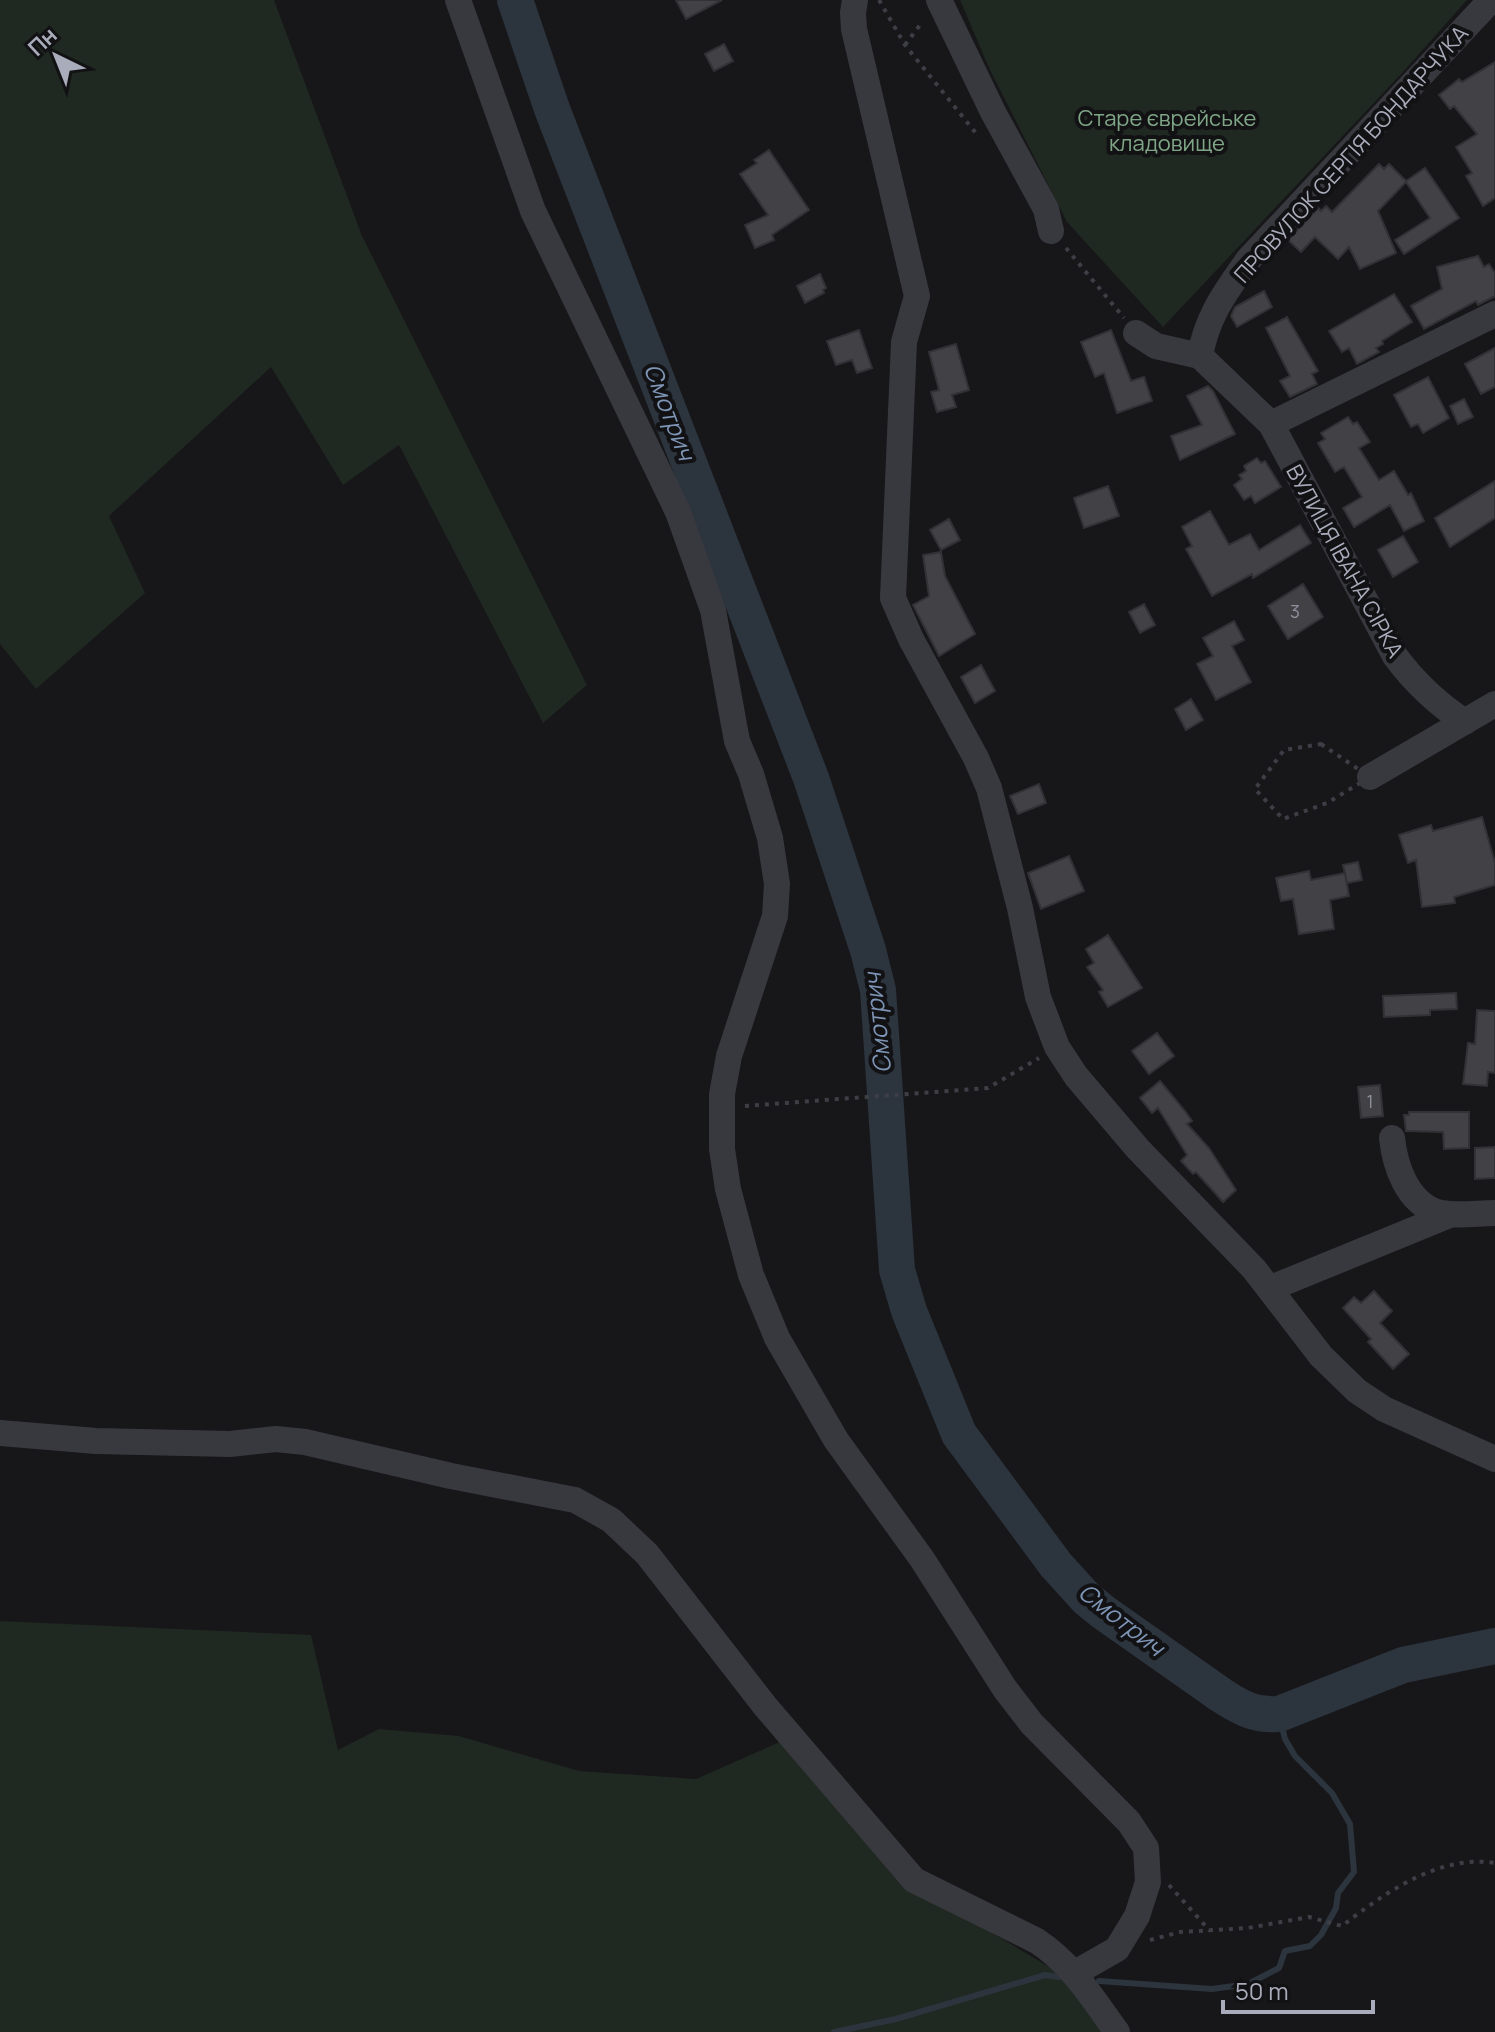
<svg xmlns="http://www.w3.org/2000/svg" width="1495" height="2032" viewBox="0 0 1495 2032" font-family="Manrope,sans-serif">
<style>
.green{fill:#1f2821}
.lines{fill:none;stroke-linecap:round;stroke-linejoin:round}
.stream{stroke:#2c343e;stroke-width:6}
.river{stroke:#2c343e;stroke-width:36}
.building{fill:#414146;stroke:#323135;stroke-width:2}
.path{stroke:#3e3f46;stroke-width:4;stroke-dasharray:4 6;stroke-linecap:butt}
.minor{stroke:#38383f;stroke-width:26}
.labels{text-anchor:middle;stroke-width:8;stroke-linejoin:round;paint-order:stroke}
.number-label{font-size:18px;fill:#8f919d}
.park-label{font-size:22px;fill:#7fa686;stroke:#121214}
.street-label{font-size:22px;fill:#a9acba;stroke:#121214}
.water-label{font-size:24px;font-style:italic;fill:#7e95b6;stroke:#121214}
</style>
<rect width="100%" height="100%" fill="#171719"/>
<path class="green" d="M0 0H274L362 236 587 685 543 723 399 445 343 485 271 367 109 516 145 593 36 689 0 644Z
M960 0H1467L1403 72 1163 327 1067 222 989 68Z
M0 1621 311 1635 338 1750 379 1729 459 1736 579 1771 696 1779 782 1741 927 1894 1066 1977 1109 2032H0Z"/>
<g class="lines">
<path class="stream" d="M1099 1981 1212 1989 1248 1984 1279 1968 1285 1951 1310 1946 1321 1935 1336 1908 1338 1893 1354 1872 1350 1824 1332 1793 1295 1756 1285 1739 1279 1714
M834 2032 896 2019 1045 1975 1059 1977"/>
<path class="river" d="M515 0 552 109 811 778 868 950 878 990 897 1270 909 1311 959 1434 1056 1565 1086 1598 1103 1612 1221 1695C1241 1708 1255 1716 1279 1714L1403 1665 1495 1646"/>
</g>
<path class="building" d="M676 0H722L686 19Z
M724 44 733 61 714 71 705 54Z
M1495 62V198L1483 206 1466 176 1472 173 1456 147 1477 134 1454 106 1450 109 1439 95 1459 79 1462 82Z
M769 150 809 210 772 235 774 240 755 248 745 225 768 215 740 174 757 163 754 160Z
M1379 164 1384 169 1389 164 1406 181 1425 168 1459 218 1404 254 1395 240 1430 218 1406 182 1378 211 1396 253 1360 269 1349 247 1338 259 1315 237 1301 252 1288 240 1318 208 1321 211 1326 206 1332 212Z
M1478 256 1484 267 1489 264 1495 273V296L1478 305 1476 301 1424 329 1411 306 1442 289 1437 267Z
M820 274 826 288 823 290 824 293 805 303 797 286Z
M1264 291 1272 307 1237 327 1231 316 1235 307Z
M1394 294 1412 322 1382 341 1383 344 1376 348 1379 352 1357 364 1349 348 1342 352 1329 331Z
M1287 317 1318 371 1312 374 1317 384 1290 397 1280 381 1290 376 1266 328Z
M859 330 872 368 857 373 852 360 836 365 827 341Z
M1111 330 1131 381 1144 377 1152 401 1117 413 1104 373 1095 377 1081 342Z
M956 344 969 390 952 395 956 407 937 412 931 392 939 390 929 352Z
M1495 348V387L1481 394 1465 364Z
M1428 377 1449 418 1423 433 1418 424 1411 427 1394 395Z
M1208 386 1213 391 1235 434 1180 460 1171 436 1202 425 1187 396Z
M1464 399 1473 417 1458 424 1450 406Z
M1348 417 1353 424 1357 422 1370 442 1359 448 1379 480 1394 471 1408 495 1411 493 1424 521 1404 531 1390 505 1354 527 1343 508 1362 497 1344 467 1335 472 1318 443 1325 439 1321 433Z
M1257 458 1261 463 1265 461 1281 487 1255 503 1251 496 1244 500 1234 485 1242 479 1239 475 1246 471 1244 466Z
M1495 481V518L1450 547 1435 518Z
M1108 486 1119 516 1084 528 1074 498Z
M1210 511 1229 545 1250 534 1259 550 1300 525 1311 543 1253 578 1252 574 1212 596 1186 549 1192 546 1182 527Z
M949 519 960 540 941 550 930 530Z
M1403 536 1418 562 1393 577 1378 550Z
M941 552 945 576 975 634 939 656 913 605 929 596 923 555Z
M1303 584 1323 617 1288 639 1268 606Z
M1144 604 1155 625 1140 633 1129 612Z
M1234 621 1244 640 1232 646 1251 682 1216 700 1197 664 1213 656 1203 638Z
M981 665 995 691 975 703 961 677Z
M1191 699 1203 720 1186 730 1175 709Z
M1039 784 1046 803 1018 814 1010 796Z
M1482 817 1495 863V885L1454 897 1455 903 1422 907 1416 860 1408 863 1399 835 1431 825 1433 831Z
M1069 856 1084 891 1041 909 1028 873Z
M1358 862 1362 880 1347 883 1343 865Z
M1309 871 1311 880 1345 873 1349 896 1330 900 1334 929 1299 934 1293 899 1281 901 1276 878Z
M1108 935 1142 988 1108 1007 1099 992 1103 990 1087 967 1094 963 1086 949Z
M1456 993 1457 1009 1430 1010V1015L1384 1017 1383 996Z
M1477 1010 1495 1011V1073L1488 1072 1487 1086 1463 1084 1468 1043 1475 1044Z
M1157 1033 1174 1056 1149 1074 1132 1051Z
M1160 1081 1185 1111 1192 1121 1187 1124 1209 1148 1236 1190 1223 1202 1196 1172 1193 1174 1181 1161 1187 1155 1158 1108 1152 1113 1140 1098Z
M1380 1085 1383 1116 1361 1118 1358 1087Z
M1409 1112H1469V1148L1444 1149 1443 1132 1406 1131 1404 1115H1409Z
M1495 1147V1178L1475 1179V1148Z
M1374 1291 1392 1311 1380 1323 1409 1354 1393 1369 1368 1342 1371 1339 1343 1308 1354 1297 1361 1303Z"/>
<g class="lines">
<path class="path" d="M879 0 905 45 979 137
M905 45 923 21
M1066 248 1124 318
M1321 744 1370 777 1327 803 1283 819 1255 789 1284 750Z
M745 1106 988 1088 1039 1058
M1169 1885 1210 1931
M1150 1940 1180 1932 1248 1928 1309 1917 1342 1926C1383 1894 1439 1854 1495 1863"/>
<path class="minor" d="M458 0 533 211 678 512 713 610 737 741 751 774 770 838 777 884 775 916 729 1056 722 1094V1149L728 1189 751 1275 777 1338 836 1440 922 1559 1005 1689 1032 1724 1129 1822 1146 1848 1148 1882 1137 1916 1117 1949 1075 1973
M855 0 853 13 854 29 917 296 904 342 893 598 911 639 976 758 989 788 1020 908 1038 997 1057 1047 1076 1076 1138 1149 1254 1269 1321 1356 1357 1391 1384 1409 1495 1459
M939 0 993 112 1046 209 1051 231
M1136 333 1156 346 1200 356 1271 424 1395 656C1415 683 1436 703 1465 722
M1200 356C1207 316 1225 293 1248 260L1491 0
M1271 424 1495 314
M1370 777 1495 704
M1392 1138C1395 1166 1407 1202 1437 1212 1454 1217 1477 1213 1495 1213
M1271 1288 1452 1214
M0 1433 96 1441 230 1444 276 1439 305 1442 451 1476 575 1500 611 1520 647 1554 765 1706 914 1880 1037 1941C1072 1964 1093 1999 1117 2032"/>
</g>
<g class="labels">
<g class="number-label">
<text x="1295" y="618">3</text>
<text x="1370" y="1108">1</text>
</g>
<g class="park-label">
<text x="1167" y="126">Старе єврейське<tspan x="1167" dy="25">кладовище</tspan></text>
</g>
<g class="street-label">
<text transform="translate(1351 154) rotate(-48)" y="8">ПРОВУЛОК СЕРГІЯ БОНДАРЧУКА</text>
<text transform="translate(1345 561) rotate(61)" y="8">ВУЛИЦЯ ІВАНА СІРКА</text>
</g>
<g class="water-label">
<text transform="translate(669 412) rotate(69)" y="8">Смотрич</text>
<text transform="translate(878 1023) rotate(-96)" y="8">Смотрич</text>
<text transform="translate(1121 1620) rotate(38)" y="8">Смотрич</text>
</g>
</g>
<g transform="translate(56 56) rotate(317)" stroke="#121214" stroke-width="6" paint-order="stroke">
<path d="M0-6L14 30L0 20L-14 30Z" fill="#a9acba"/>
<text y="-12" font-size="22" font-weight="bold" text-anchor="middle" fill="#a9acba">Пн</text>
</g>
<path d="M1223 2000v12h150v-12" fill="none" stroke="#a9acba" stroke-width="4"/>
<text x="1235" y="2000" font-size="24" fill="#a9acba" stroke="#121214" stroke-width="6" paint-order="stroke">50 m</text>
</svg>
